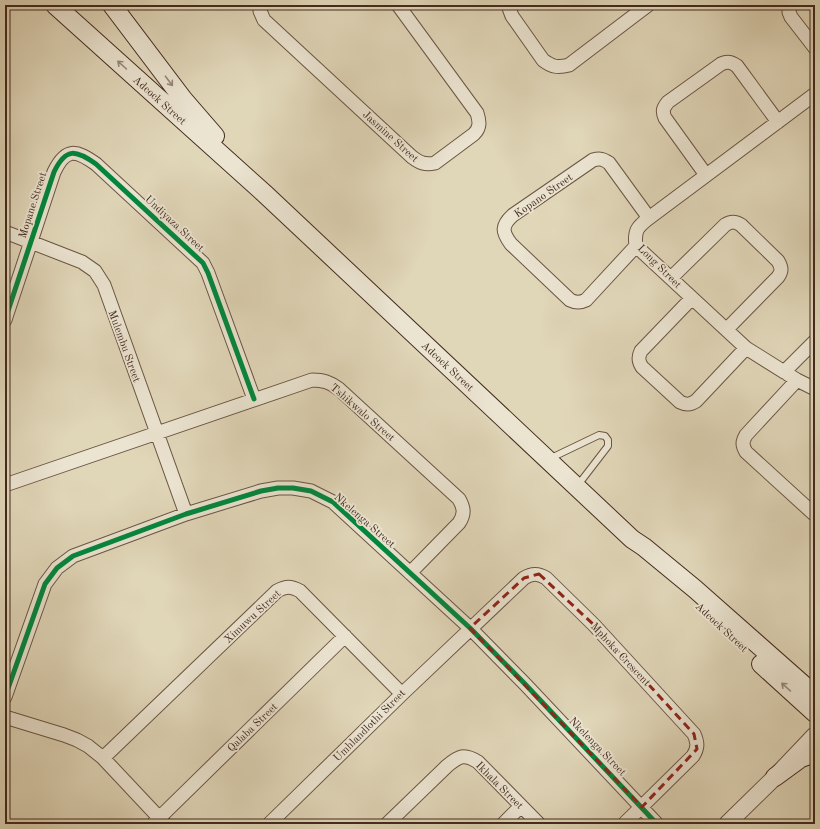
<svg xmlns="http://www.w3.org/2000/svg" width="820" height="829" viewBox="0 0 820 829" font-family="'Old Standard TT',serif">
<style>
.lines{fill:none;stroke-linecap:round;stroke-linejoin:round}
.service-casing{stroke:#6a5544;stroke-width:8}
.minor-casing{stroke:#6a5544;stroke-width:15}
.tertiary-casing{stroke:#6a5544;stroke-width:18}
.secondary-casing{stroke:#432a1e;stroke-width:20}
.service{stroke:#ebe4d1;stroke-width:6}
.minor{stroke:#ebe4d1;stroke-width:13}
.tertiary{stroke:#ebe4d1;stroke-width:16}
.secondary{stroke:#ebe4d1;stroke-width:18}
.cycleway-casing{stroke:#ebe4d1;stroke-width:8}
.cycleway{stroke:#00873e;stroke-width:5}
.oneway{stroke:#978778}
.marked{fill:none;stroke:#8f2418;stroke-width:3;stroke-dasharray:8 5;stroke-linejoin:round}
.labels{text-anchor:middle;stroke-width:3.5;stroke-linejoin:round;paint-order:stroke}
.street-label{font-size:11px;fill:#432a1e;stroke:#ebe4d1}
</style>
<rect width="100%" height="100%" fill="#e0d6b8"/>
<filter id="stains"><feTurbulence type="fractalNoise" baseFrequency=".005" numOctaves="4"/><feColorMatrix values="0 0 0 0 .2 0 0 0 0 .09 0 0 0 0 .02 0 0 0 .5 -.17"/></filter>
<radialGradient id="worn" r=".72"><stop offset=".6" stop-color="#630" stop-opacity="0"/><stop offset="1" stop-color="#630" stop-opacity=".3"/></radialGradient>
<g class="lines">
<defs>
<path id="service" d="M549 459 599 435 605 436 608 440V446L578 485"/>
<path id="minor" d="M260 5V11L264 20 412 157C420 163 425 165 435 163L474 134C480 128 480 122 477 113L398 5
M509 5V8L512 16 543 60C552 67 558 68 569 65L648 5
M790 5 789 12 791 17 815 48
M815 94 649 218C637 227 634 231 636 246L746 348 797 380 815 389
M706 175 665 118C662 111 663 108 668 102L721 64C728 61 731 62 737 66L778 122
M5 232 82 262 95 271 104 285 186 514
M636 246 586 300C580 303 576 303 570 300L511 244C502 232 501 226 513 215L593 160C600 158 603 159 609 163L649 218
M671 278 725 225C731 221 735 221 741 225L778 261C782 268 782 271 778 277L727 329
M692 298 641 351C638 357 638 361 642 367L680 402C686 405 690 405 696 401L746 348
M5 320 54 172C66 147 76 150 96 164L203 263 208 273 254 399
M784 372 815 341
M797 380 746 435C742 442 742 445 746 452L815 515
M5 485 312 380C323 380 330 382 339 389L459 499C464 508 465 514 459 523L410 573
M5 697 45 584 57 568 73 556 186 514 261 491 278 488H293L311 491 333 502 470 628 525 684 657 824
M5 717 64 735 77 740 88 746 103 758 165 824
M103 758 277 591C286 586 291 586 300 591L402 694
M153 824 345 636
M269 824 402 694 524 578C532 573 538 573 546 578L594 625 694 734C698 743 698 748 693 756L624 824
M387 824 447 766C459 756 464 753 478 762L539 824
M503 824 521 806"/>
<path id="tertiary" d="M727 824 775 777 815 735"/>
<path id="secondary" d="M55 5 265 194 632 539 644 547 695 589 815 695
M112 5 183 99 215 136
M761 664 815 713
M775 777 801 758 815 753"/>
</defs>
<use href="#service" class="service-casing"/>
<use href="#minor" class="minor-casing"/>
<use href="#tertiary" class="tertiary-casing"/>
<use href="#secondary" class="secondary-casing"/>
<use href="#service" class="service"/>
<use href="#minor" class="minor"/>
<use href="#tertiary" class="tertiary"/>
<use href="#secondary" class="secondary"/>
<defs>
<path id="cycleway" d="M5 320 54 172C66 147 76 150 96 164L203 263 208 273 254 399
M5 697 45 584 57 568 73 556 186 514 261 491 278 488H293L311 491 333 502 470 628 525 684 657 824"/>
</defs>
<use href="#cycleway" class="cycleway-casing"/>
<use href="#cycleway" class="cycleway"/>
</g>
<defs><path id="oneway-shaft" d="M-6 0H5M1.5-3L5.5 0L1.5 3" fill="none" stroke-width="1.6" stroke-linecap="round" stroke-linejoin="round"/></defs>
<g class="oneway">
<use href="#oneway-shaft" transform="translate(122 65) rotate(-138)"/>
<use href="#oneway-shaft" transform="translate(169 81) rotate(53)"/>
<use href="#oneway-shaft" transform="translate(786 687) rotate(-138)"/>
</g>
<path class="marked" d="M539 574 594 625 694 734 697 749 642 807 470 628 524 578Z"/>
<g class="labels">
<g class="street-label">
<text transform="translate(160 100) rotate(42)" y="4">Adcock Street</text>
<text transform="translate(391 136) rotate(42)" y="4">Jasmine Street</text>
<text transform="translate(543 195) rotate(-35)" y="4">Kopano Street</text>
<text transform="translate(32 205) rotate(-72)" y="4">Mopane Street</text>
<text transform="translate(175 223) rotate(43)" y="4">Undiyaza Street</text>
<text transform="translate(660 266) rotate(45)" y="4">Long Street</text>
<text transform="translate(125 346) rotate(70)" y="4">Mulembu Street</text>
<text transform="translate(448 366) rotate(43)" y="4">Adcock Street</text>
<text transform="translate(363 412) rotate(41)" y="4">Tshikwalo Street</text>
<text transform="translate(365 520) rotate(41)" y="4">Nkelenga Street</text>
<text transform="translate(252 616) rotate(-43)" y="4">Ximuwu Street</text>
<text transform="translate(722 627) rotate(43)" y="4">Adcock Street</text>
<text transform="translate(621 654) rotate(47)" y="4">Mphoka Crescent</text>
<text transform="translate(369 725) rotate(-45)" y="4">Umhlandlothi Street</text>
<text transform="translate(252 727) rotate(-44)" y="4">Qalaba Street</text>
<text transform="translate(598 746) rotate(46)" y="4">Nkelenga Street</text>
<text transform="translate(500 785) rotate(45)" y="4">Ikhala Street</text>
</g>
</g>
<rect width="820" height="829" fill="none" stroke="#e0d6b8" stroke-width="20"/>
<rect x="6" y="6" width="808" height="817" fill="none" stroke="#432a1e" stroke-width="2"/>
<rect x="10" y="10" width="800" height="809" fill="none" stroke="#432a1e"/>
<rect width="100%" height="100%" filter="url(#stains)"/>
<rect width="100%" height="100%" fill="url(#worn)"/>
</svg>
